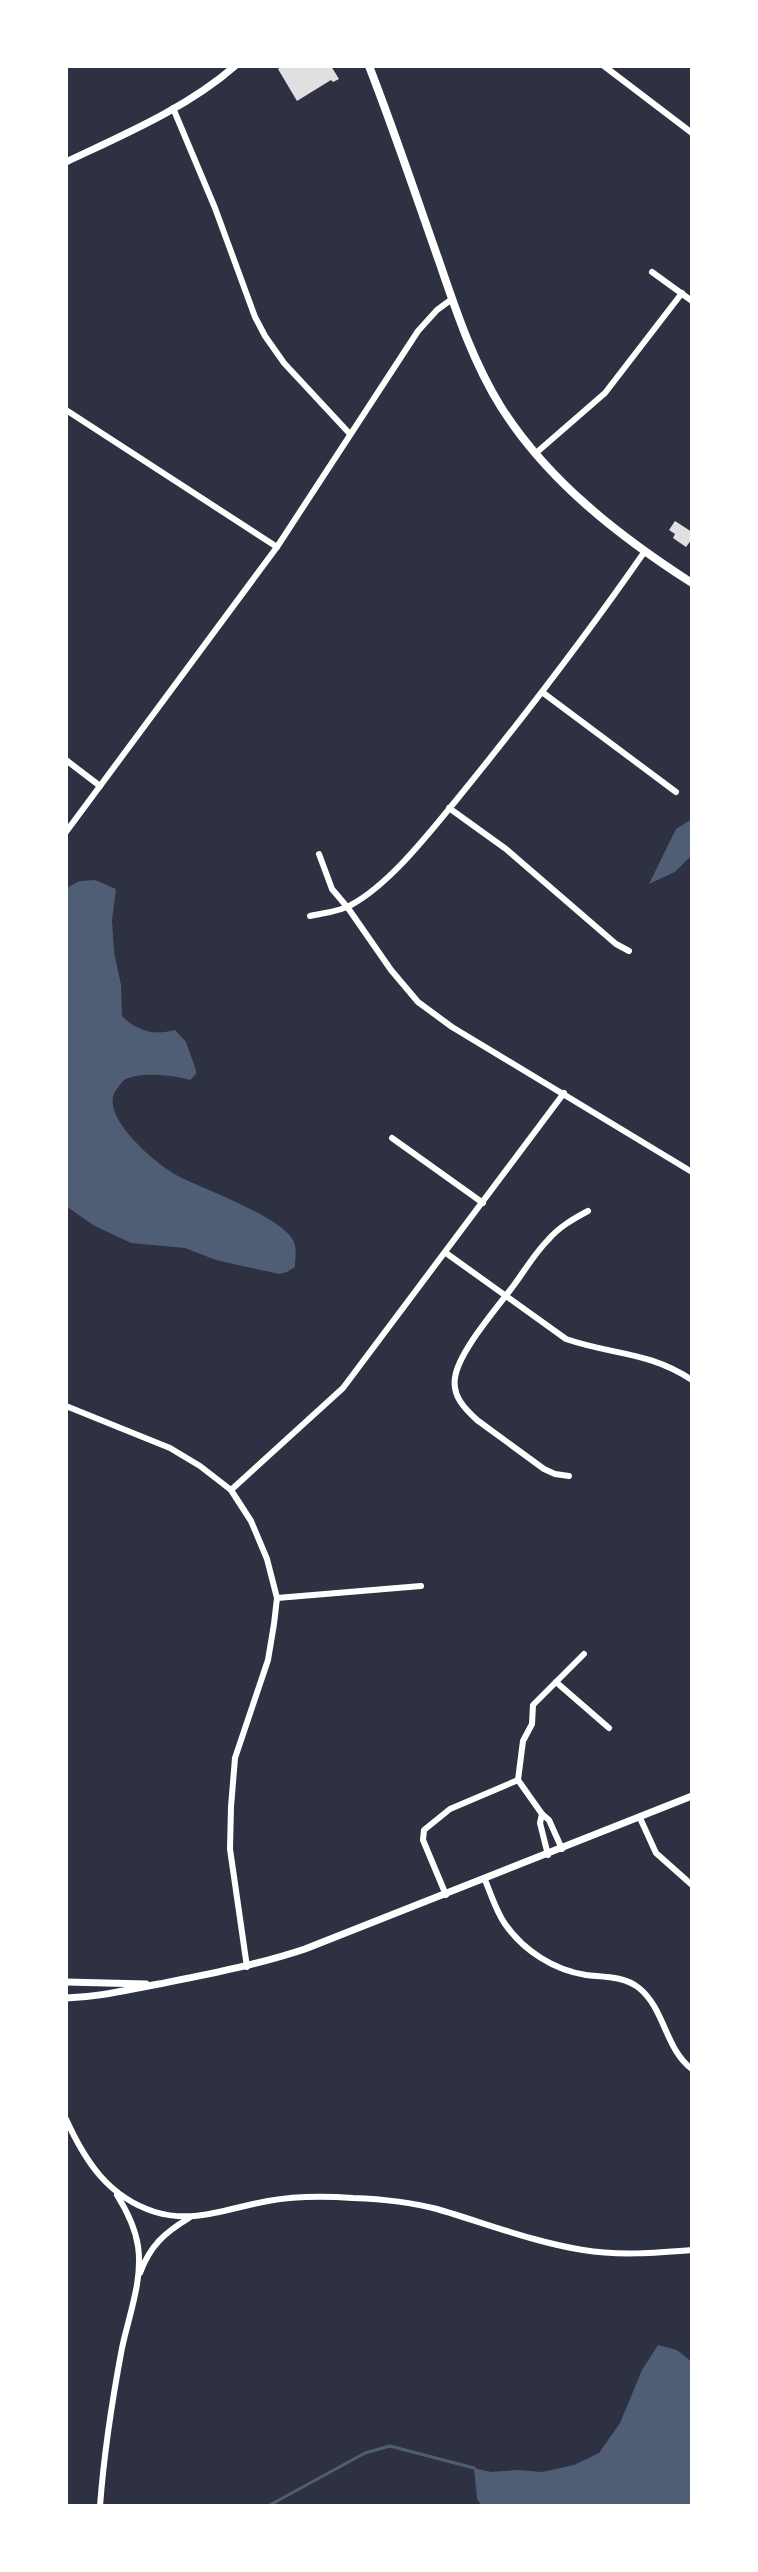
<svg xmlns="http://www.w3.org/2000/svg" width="758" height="2572" font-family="'DM Sans',sans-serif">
<rect width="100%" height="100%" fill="#2d3142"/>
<g fill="#4f5d75">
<path d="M692 819V855L675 872 649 884 676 829Z"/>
<path d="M95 880 116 889 112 920 114 952 121 985 122 1016C137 1031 154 1036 175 1030L186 1042 196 1070V1074L190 1080C175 1075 138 1071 124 1080 123 1081 117 1089 116 1090 98 1116 157 1165 178 1176 203 1189 283 1217 294 1242 297 1250 295 1259 295 1267L287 1272 279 1274 216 1260 185 1248 131 1243 93 1225 66 1206V888L80 881Z"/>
<path d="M658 2345 677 2350 692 2362V2506H482L477 2499 474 2468 491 2472 517 2470 542 2472 574 2465 599 2453 620 2423 642 2370Z"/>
</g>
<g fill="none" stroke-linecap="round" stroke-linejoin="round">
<path stroke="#4f5d75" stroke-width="3" d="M268 2506 365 2453 390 2446 474 2468"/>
</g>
<g fill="#e0e0e3">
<path d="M283 66H331L339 79 333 82 331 80 297 101 278 69Z"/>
<path d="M675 521 692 532V539L686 547 673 538 675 534 669 530Z"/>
</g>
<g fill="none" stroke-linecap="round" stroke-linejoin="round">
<g stroke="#fff" stroke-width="6">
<path d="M604 66 692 133"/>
<path d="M173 108 215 208 255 317 265 336 284 363 350 434"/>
<path d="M652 272 692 301"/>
<path d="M66 410 277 547"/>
<path d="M536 453 605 393 682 293"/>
<path d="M542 692 676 792"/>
<path d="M66 760 100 786"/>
<path d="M449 808 506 849 616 944 629 951"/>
<path d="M66 832 277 547 418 331 437 310 452 299"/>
<path d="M319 854 332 889 348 908 391 970 418 1002 452 1027 692 1172"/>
<path d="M310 916C323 913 339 912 351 905 390 884 430 832 458 798 523 718 586 636 645 551"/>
<path d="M392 1138 483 1203"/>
<path d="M446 1253 566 1339C612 1355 648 1351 692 1380"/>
<path d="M66 1406 170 1448 200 1466 231 1490 251 1521 267 1559 277 1598 274 1624 268 1660 235 1758 231 1807 230 1849 247 1967"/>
<path d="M569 1476 555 1474 544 1469 477 1420C465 1409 452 1396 455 1378 458 1352 498 1307 514 1285 525 1270 535 1253 548 1240 559 1227 573 1219 588 1211"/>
<path d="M231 1490 343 1388 564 1093"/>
<path d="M277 1598 421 1586"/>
<path d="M556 1682 609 1728"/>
<path d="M542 1814 540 1823 548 1855"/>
<path d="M640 1818 656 1853 692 1885"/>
<path d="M562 1849 549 1820 542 1814 518 1780 523 1741 532 1724 533 1705 584 1654"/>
<path d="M485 1880C491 1894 496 1911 505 1924 524 1951 554 1970 586 1975 604 1977 624 1976 639 1988 665 2009 665 2049 692 2069"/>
<path d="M446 1895 423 1840 424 1830 450 1809 518 1780"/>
<path d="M66 2119C85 2161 108 2197 155 2212 195 2224 228 2208 268 2201 295 2196 325 2196 353 2198 380 2199 410 2202 437 2209 485 2223 533 2242 583 2250 618 2256 657 2253 692 2250"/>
<path d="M140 2273C150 2246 164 2233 189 2218"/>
<path d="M100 2506C104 2453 112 2401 122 2348 129 2315 143 2280 138 2246 135 2227 127 2211 117 2195"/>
</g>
<g stroke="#fff" stroke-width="7">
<path d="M66 162C123 135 187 108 235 66"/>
<path d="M66 1982 146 1984"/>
<path d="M66 1998C100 1997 126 1990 159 1984 209 1974 257 1965 305 1949L692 1796"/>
</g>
<path stroke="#fff" stroke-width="8" d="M369 66C394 130 416 196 439 261 456 311 473 362 501 407 548 481 619 536 692 583"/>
</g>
<rect width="758" height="2572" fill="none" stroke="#ffffff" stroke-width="136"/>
</svg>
